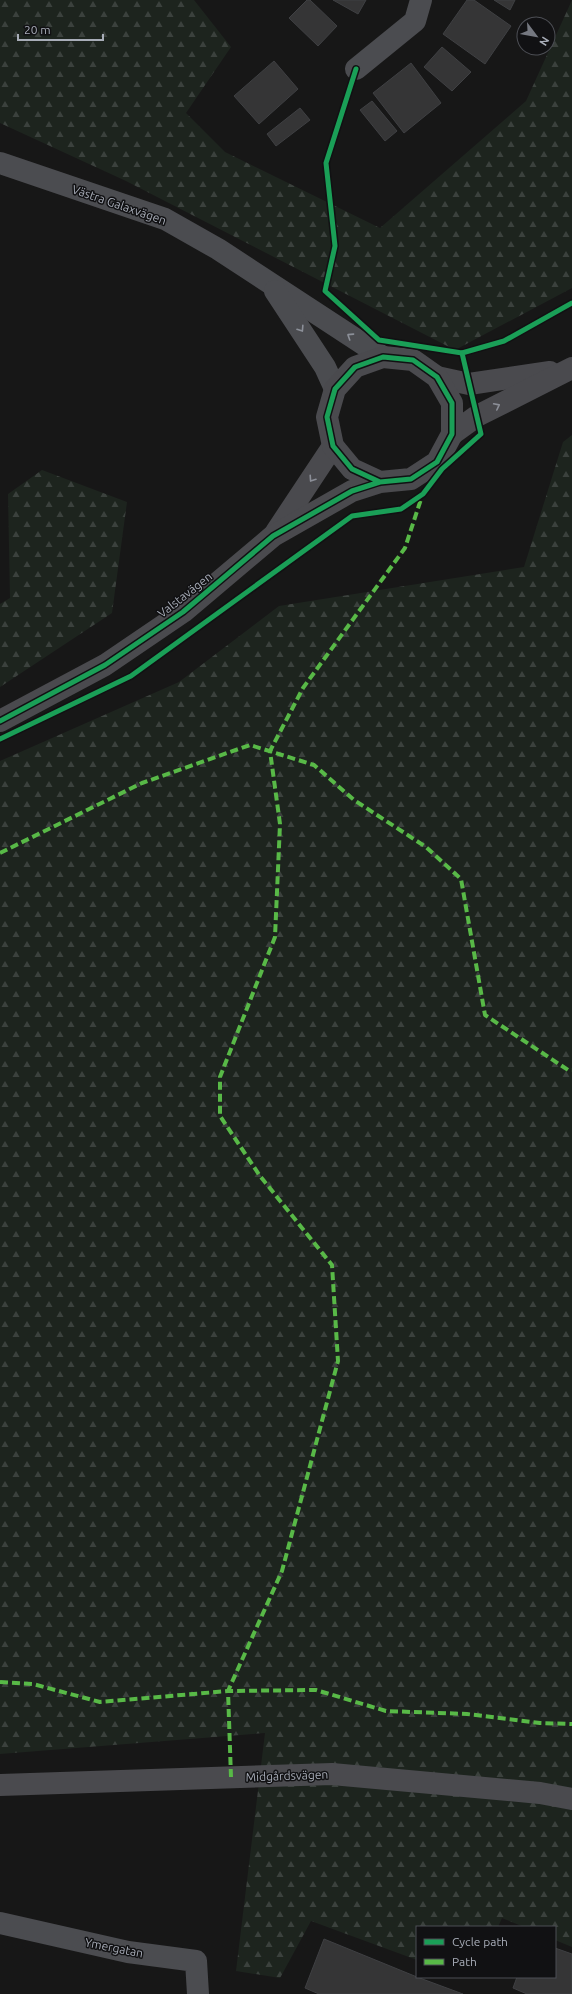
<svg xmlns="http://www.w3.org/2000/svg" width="572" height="1994" font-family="Ubuntu,sans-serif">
<defs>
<pattern id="forest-firs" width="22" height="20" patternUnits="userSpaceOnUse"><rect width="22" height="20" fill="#1d241e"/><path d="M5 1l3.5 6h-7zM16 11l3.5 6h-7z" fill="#3b413d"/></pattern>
</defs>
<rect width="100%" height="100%" fill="#171717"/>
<g fill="url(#forest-firs)">
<path d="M0 0H194L231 47 186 113 225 152 380 228 526 101 572 0V288L455 350 126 181 0 123Z"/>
<path d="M572 435V1947L555 1940V1927H524L502 1918 498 1927H417V1960L311 1921 280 1978 236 1971 265 1733 0 1754V761L179 682 279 606 524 567 563 442Z"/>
<path d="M42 470 127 502 112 613 0 687V604L10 598 8 494Z"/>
</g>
<g fill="#353536" stroke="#3f4043">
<path d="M307 0H310L337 26 318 46 289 18Z"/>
<path d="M333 0H366L358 14Z"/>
<path d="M467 0H474L511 26 485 64 443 34Z"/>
<path d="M494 0H515L510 10Z"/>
<path d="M442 47 471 72 452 91 424 67Z"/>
<path d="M274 61 298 89 259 124 234 96Z"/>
<path d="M411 63 441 103 404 133 373 93Z"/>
<path d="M372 101 397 131 385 141 360 110Z"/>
<path d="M300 108 310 120 276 146 267 134Z"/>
<path d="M324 1939 417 1977 463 1994H319L305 1988Z"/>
<path d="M555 1948 572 1954V1994H527L513 1988 517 1977H555Z"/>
</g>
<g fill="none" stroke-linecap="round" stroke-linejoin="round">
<g stroke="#4b4c50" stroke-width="22">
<path d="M356 69 415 21 421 0"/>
<path d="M0 163 165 219 218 249 383 357"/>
<path d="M275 291 325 367 335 389"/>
<path d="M0 1923 128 1952 196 1961 198 1994"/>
</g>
<g stroke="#4a4a4e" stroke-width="22">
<path d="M437 377 469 384 550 372"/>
<path d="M452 434 477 416 572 368"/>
<path d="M276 532 333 446"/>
<path d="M0 721 105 665 183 612 273 536 352 491 380 482 411 479 437 462 452 434V403L437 377 413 360 383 357 355 367 335 389 327 417 333 446 352 469 380 482"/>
<path d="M0 1785 332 1774 540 1793 572 1799"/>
</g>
<g stroke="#58b947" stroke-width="4" stroke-dasharray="8 4" stroke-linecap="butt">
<path d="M0 853 142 783 250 745 314 765 354 800 426 847 461 879 485 1015 568 1070H572"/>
<path d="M0 1682 33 1684 100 1702 228 1691 316 1690 386 1711 467 1714 540 1723 572 1724"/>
<path d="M231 1777 228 1691 282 1571 338 1361 332 1265 260 1176 220 1116V1077L275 937 280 824 270 751 303 688 405 548 422 496"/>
</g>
<g stroke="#111113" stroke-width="8">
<g id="cycleway">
<path d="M356 69 326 163 335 246 325 291 379 340 462 353"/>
<path d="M0 721 105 665 183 612 273 536 352 491 380 482 411 479 437 462 452 434V403L437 377 413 360 383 357 355 367 335 389 327 417 333 446 352 469 380 482"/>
<path d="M0 739 131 676 352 516 401 509 423 494 442 469 481 434 462 353 504 341 572 303"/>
</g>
</g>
<use href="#cycleway" stroke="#1a9f57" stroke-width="5"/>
</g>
<defs><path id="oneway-chevron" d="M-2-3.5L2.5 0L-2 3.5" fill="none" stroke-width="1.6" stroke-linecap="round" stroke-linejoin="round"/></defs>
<g stroke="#8c9099">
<use href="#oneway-chevron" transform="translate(301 329) rotate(57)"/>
<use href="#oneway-chevron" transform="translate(350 336) rotate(-147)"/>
</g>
<g stroke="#8c8f98">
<use href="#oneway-chevron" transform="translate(497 406) rotate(-27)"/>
<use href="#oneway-chevron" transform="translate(312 479) rotate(124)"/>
</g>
<g text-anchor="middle" stroke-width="3" stroke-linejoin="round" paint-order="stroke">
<g font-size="12" fill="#a8adb8" stroke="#111113">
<text transform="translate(119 205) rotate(19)" y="4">Västra Galaxvägen</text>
<text transform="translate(185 595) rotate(-38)" y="4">Valstavägen</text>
<text transform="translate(287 1776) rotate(-2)" y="4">Midgårdsvägen</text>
<text transform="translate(114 1948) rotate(11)" y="4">Ymergatan</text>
</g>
</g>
<rect x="416" y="1926" width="140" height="52" fill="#111113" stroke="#4d4f55"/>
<rect x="424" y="1939" width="20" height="6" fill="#1a9f57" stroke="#4d4f55"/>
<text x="452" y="1946" font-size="12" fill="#a8adb8">Cycle path</text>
<rect x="424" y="1959" width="20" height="6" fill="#58b947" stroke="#4d4f55"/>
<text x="452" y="1966" font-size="12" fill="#a8adb8">Path</text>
<g transform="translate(536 36) rotate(122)"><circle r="19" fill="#111113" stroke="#4d4f55"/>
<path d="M0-3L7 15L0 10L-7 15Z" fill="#757880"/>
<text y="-6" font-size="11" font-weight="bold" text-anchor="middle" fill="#a8adb8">N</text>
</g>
<path d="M18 34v6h85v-6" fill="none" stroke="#a8adb8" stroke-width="2"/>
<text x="24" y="34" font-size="12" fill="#a8adb8" stroke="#111113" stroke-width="3" paint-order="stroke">20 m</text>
</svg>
